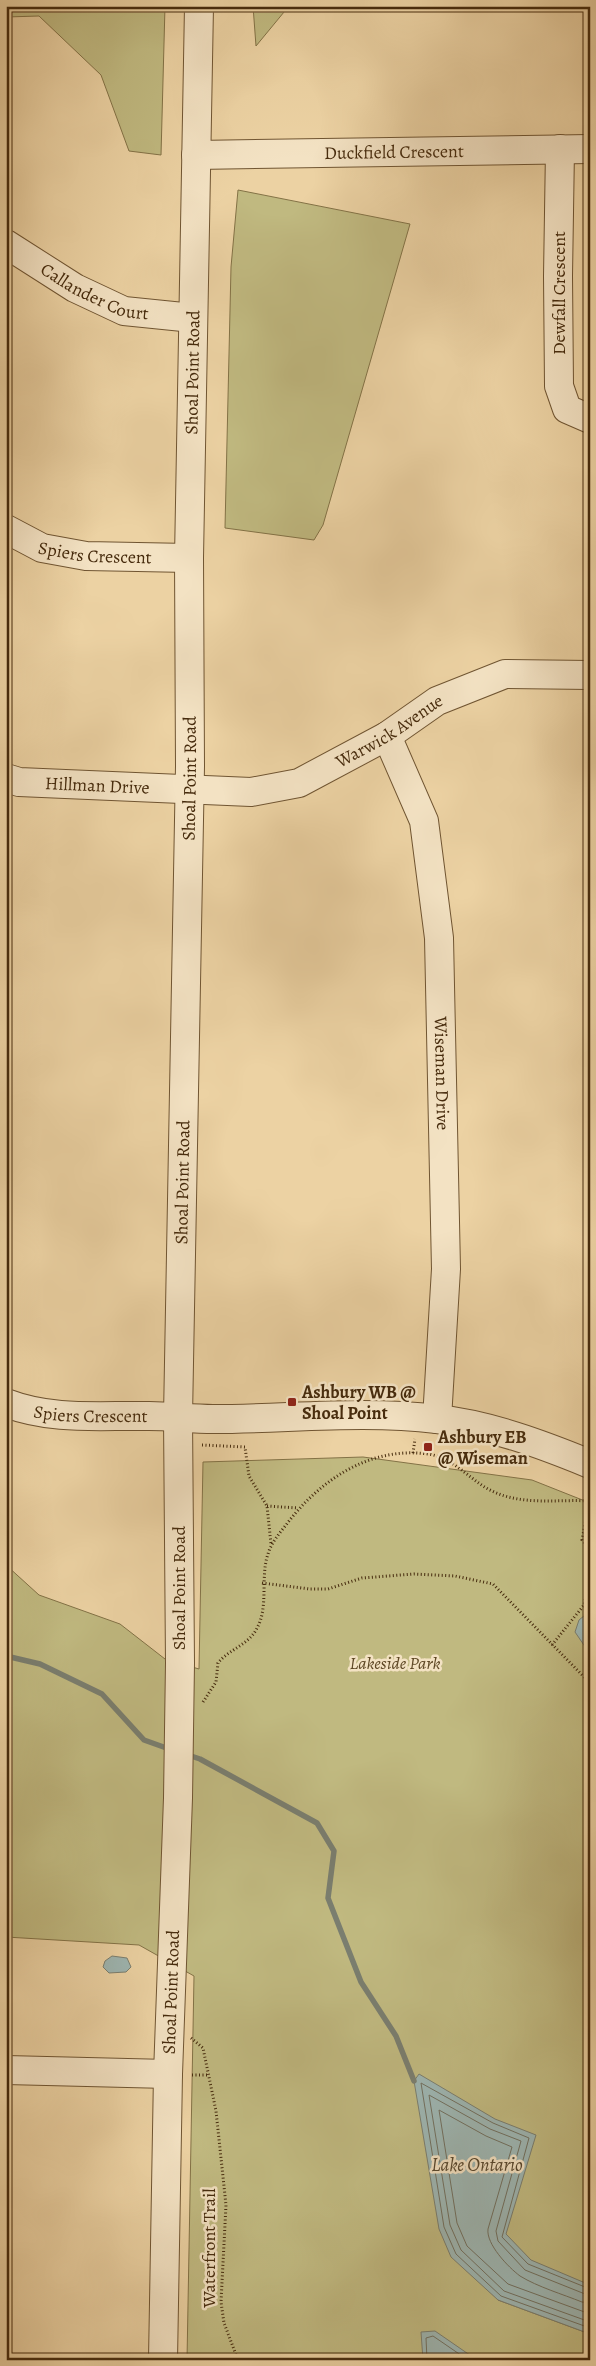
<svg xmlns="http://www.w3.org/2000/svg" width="596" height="2366" font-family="Alegreya,serif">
<rect width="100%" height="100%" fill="#ecd2a3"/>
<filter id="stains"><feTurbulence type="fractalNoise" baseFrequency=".004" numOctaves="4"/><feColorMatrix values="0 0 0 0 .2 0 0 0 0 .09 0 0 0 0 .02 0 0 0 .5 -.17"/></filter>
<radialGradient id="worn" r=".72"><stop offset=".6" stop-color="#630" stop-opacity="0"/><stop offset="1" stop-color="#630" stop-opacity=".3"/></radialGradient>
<g fill="#c0b980" stroke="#837246">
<path d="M6 6H165L161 155 129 151 101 75 39 16 6 17Z"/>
<path d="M253 6H289L256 46Z"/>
<path d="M238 190 410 224 323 525 314 540 225 528 231 267Z"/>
<path d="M363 1457 532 1480 590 1503V2295L498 2300 590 2334V2360H187L194 1976 139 1945 6 1937V1565L39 1595 120 1624 165 1659 199 1669 203 1462Z"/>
</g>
<g fill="#9db5b1" stroke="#7a7e6f">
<path d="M590 1611V1654L575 1632 579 1620Z"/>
<path d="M112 1956 127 1958 131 1967 126 1972 109 1973 103 1967 105 1961Z"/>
<path d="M419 2074 495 2119 536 2135 506 2234 531 2260 590 2285V2334L498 2300 451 2257 439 2229 414 2081Z"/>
<path d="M435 2331 477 2360H423L421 2332Z"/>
</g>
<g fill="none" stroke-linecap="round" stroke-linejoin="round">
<g stroke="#72705f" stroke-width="1">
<path d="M590 2289 528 2264 502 2237 529 2138 493 2123 421 2083 444 2227 456 2254 501 2296 590 2328"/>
<path d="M590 2296 525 2270 498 2241 496 2231 521 2141 490 2129 429 2095 450 2225 461 2250 504 2291 590 2322"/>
<path d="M590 2303 582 2302C562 2294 538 2287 520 2276 508 2267 486 2244 488 2229L512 2147 486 2136 439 2110 457 2223 467 2246 508 2284 590 2314"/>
<path d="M427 2360 426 2338 433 2336 468 2360"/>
</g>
<g stroke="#7a7e6f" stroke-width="5.5">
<path d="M6 1656 40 1664 102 1694 144 1740 172 1750"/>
<path d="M185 1754 200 1759 317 1823 334 1851 328 1898 361 1982 396 2036 414 2081"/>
</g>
<g stroke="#705532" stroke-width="30">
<g id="minor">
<path d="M560 149 558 276 559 386 567 409 590 419"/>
<path id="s1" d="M196 155 590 149"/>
<path id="s2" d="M6 244 75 288 124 311 193 318"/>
<path id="s3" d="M6 529 42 548 86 556 189 558"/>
<path id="s4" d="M387 736 424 821 439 938 446 1269 437 1419"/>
<path id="s5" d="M6 778 19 782 251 792 299 783 387 736 437 701 505 674 590 675"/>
<path id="s6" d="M6 1403C53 1421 100 1415 149 1416 170 1416 192 1419 213 1419 287 1419 363 1410 437 1419 490 1425 541 1444 590 1464"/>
<path d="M6 2070 168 2074"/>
<path id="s7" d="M163 2360 168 2074 178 1798 180 1663 178 1417 190 766 189 558 199 6"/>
</g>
</g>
<g stroke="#462b0d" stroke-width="3" stroke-dasharray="1 2.5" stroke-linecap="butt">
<path d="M202 1445 245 1447 249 1476 267 1506 271 1544"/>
<path d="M413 1453 415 1439"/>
<path d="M590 1498 582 1540 590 1549"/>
<path d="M267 1506 298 1508"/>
<path d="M262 1583 310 1589H328L362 1578 414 1574 455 1576 493 1584 590 1683"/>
<path d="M552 1645 584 1605 590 1577"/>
<path d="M203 1702 216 1682 218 1663C229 1649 249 1645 257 1628 269 1607 260 1577 268 1554 271 1543 279 1534 286 1525 319 1481 369 1446 428 1454 455 1458 469 1480 492 1491 523 1506 558 1499 590 1501"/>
<path d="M191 2038 203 2048 216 2111 226 2205 221 2302 224 2323 238 2360"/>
<path d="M192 2075H208"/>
</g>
<use href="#minor" stroke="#f3e2c3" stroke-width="28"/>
</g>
<g fill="#8f2418" stroke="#f3e2c3" stroke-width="2">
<rect x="287" y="1397" width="10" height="10" rx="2.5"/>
<rect x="423" y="1442" width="10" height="10" rx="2.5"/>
</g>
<g text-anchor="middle" stroke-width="5" stroke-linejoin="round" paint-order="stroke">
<g font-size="18" fill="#462b0d" stroke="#f3e2c3">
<text dy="6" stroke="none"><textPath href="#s1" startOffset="198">Duckfield Crescent</textPath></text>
<text dy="6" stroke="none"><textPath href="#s2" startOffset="102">Callander Court</textPath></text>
<text transform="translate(559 293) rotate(-90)" y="6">Dewfall Crescent</text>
<text dy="6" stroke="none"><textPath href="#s7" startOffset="1988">Shoal Point Road</textPath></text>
<text dy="6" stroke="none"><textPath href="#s3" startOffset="94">Spiers Crescent</textPath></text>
<text dy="6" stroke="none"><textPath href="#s5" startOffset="399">Warwick Avenue</textPath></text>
<text dy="6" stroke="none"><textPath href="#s7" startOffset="1582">Shoal Point Road</textPath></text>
<text dy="6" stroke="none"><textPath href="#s5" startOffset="92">Hillman Drive</textPath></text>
<text dy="6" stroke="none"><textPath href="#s4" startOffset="346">Wiseman Drive</textPath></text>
<text dy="6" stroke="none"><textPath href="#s7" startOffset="1178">Shoal Point Road</textPath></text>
<text dy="6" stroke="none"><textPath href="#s6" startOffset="86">Spiers Crescent</textPath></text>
<text transform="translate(179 1588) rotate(-90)" y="6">Shoal Point Road</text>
<text dy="6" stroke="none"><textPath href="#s7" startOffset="368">Shoal Point Road</textPath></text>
<text transform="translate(209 2248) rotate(-90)" y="6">Waterfront Trail</text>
</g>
<g font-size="18" font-weight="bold" fill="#462b0d" stroke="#f3e2c3" text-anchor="start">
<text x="302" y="1398">Ashbury WB @<tspan x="302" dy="21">Shoal Point</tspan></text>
<text x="438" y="1443">Ashbury EB<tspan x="438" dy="21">@ Wiseman</tspan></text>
</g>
<g font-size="18" font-style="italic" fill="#5e4724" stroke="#f3e2c3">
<text x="395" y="1669">Lakeside Park</text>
</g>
<g font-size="19" font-style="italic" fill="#57472e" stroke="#f3e2c3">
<text x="477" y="2171">Lake Ontario</text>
</g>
</g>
<rect width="596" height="2366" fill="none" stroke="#ecd2a3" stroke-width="25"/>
<rect x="8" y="8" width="581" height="2351" fill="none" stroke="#462b0d" stroke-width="2.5"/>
<rect x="12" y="12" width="571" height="2341" fill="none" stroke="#462b0d"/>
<rect width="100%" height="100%" filter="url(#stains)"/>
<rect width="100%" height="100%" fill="url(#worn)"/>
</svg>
